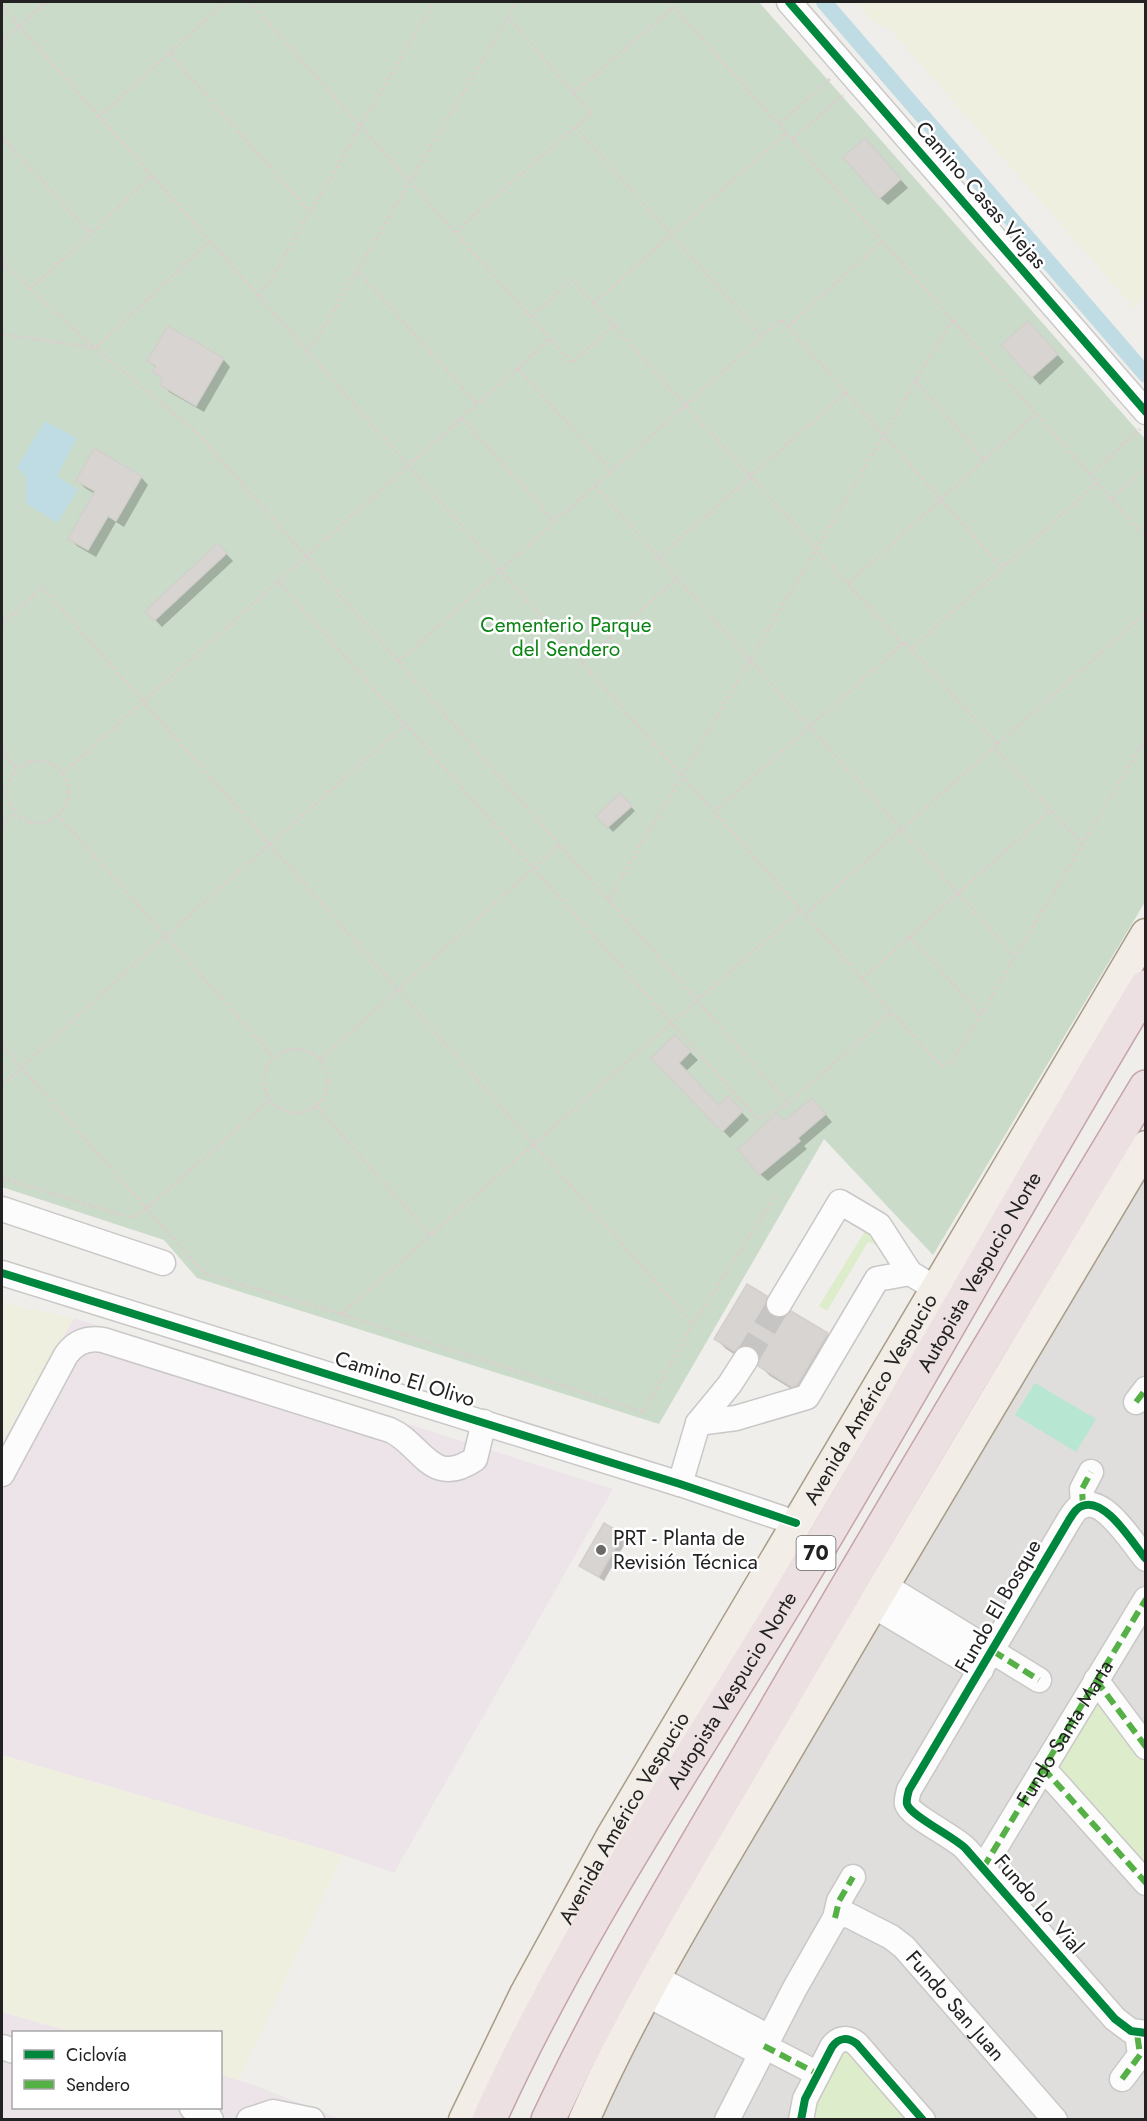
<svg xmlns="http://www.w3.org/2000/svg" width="1147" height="2121" font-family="Jost,sans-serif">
<rect width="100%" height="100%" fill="#f0eeeb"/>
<path fill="#dfdedc" d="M1145 1172V2119L596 2120 675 1966Z"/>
<g fill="#ede4e9">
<path d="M74 1318 613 1489 394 1873 343 1855 2 1755V1443Z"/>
<path d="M2 2012 73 2032H14V2108H220L221 2075 251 2084 340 2119H2Z"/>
</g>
<g fill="#efefdf">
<path d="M856 2H1145L1146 295 1135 309 889 28 875 24Z"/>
<path d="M2 1303 74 1318 2 1443Z"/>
<path d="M2 1755 343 1855 239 2080 221 2075 220 2032H73L2 2012Z"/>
</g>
<g fill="#ddeccb">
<path d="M867 1228 880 1246 868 1242 827 1311 819 1306Z"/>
<path d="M1096 1694 1145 1756V1871L1056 1766Z"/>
<path d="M844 2043 917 2120H805Z"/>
</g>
<path fill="#cadbca" d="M2 2H759L1145 439V902L933 1255 824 1139 659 1424 197 1278 164 1240 2 1187Z"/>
<path fill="#b7e6d2" d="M1035 1383 1096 1419 1076 1452 1015 1415Z"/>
<path fill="#bfdbe3" d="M45 421 77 438 57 476 78 490 57 523 26 503V477L17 467Z"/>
<g fill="#0003">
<path d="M872 147 908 188 888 205 880 198Z"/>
<path d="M1035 330 1064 362 1040 385 1003 345Z"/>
<path d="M223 359 230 367 204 412 169 392 162 384 164 380 154 371 156 368 149 361Z"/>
<path d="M141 477 148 485 124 527 116 522 96 557 77 546 70 539 95 494 85 488 77 480Z"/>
<path d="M218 545 233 561 162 627 147 611Z"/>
<path d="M620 795 635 811 613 832 598 816Z"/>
<path d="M675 1037 698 1060 685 1072 719 1107 728 1098 749 1120 730 1138 653 1058Z"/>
<path d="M819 1107 832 1122 804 1146 807 1149 768 1181 760 1174 785 1122Z"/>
<path d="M766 1297 777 1308 775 1319 779 1320 792 1313 827 1334 838 1345 803 1396 770 1376 760 1366 761 1355 750 1356 745 1361 726 1349 716 1339Z"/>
<path d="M622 1535 627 1540 604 1581 581 1566Z"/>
</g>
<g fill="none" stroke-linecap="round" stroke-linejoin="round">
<path stroke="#bfdbe3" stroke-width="16" d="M824 2 1146 375"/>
</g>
<g fill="#d7d4d2" stroke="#d3d0cc" stroke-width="1.5">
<path d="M865 138 901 179 879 199 843 157Z"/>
<path d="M1028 321 1058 354 1031 378 1001 345Z"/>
<path d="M168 326 224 358 196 406 160 385 163 378 152 372 156 366 147 361Z"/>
<path d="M94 448 142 476 116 521 108 516 88 550 68 539 95 491 76 481Z"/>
<path d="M218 543 227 553 154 621 145 611Z"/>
<path d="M620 793 632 806 607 828 596 816Z"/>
<path d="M675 1035 691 1051 679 1063 719 1105 728 1096 743 1111 722 1132 651 1058Z"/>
<path d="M812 1098 826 1114 798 1138 800 1141 759 1175 738 1149 777 1113 784 1121Z"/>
<path d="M747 1284 767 1296 765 1304 766 1310 771 1316 779 1318 786 1316 791 1311 828 1333 797 1385 792 1387 758 1366 760 1359 759 1353 753 1347 746 1345 740 1346 734 1351 714 1339Z"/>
<path d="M604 1523 623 1534 599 1577 579 1566Z"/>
</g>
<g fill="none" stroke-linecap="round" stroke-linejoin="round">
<path stroke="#c7c5c3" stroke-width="24" stroke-dasharray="24 12" stroke-linecap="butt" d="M746 1359 779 1304"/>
<g stroke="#c9c8c7" stroke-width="27">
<g id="minor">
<path d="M789 2 1146 412"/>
<path d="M2 1209 163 1263"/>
<path d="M2 1273 680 1484 796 1523"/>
<path d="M779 1304 840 1202 879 1225 910 1273 923 1281"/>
<path d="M1136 1402 1146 1389"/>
<path d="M698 1423 736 1418 807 1397 877 1279 910 1273"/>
<path d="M2 1474 66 1355C75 1342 88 1337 103 1340L390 1430C422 1444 431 1489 475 1459L484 1422"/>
<path d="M680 1484 698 1423 730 1384 746 1359"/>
<path d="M1083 1506 1082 1489 1091 1472"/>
<path d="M1146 1559C1133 1544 1105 1496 1082 1506 1076 1508 1073 1514 1069 1520L909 1790C908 1794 906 1800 907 1804 910 1816 955 1837 966 1849L1115 2019 1131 2031 1146 2033"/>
<path d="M884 1585 1039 1680"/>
<path d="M872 1605 981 1670"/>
<path d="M1096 1680 1146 1747"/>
<path d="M1043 1768 1146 1883"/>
<path id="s1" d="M983 1868 1146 1599"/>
<path d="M835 1918 839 1901 853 1877"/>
<path d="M655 1977 769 2037"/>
<path d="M646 1994 760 2053"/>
<path d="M764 2046 818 2074"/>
<path d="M2 2047 14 2051"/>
<path d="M1122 2079 1140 2055 1137 2033"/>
<path d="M192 2108 208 2114 211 2120"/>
<path d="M249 2120 273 2112 312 2120"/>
<path id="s2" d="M727 2120 795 1988 835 1918 846 1914 891 1937 904 1947 1055 2120"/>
<path d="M801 2120 805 2099 832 2047C839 2037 848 2037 857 2044L923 2120"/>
</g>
</g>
<g stroke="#a79c86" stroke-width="33">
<g id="major">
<path id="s3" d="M464 2120 525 1994 611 1837 1146 934"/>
<path d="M584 2120C642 1989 719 1867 791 1744 908 1544 1026 1345 1146 1146"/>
</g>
</g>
<g stroke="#c5a2ac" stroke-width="36">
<g id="highway">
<path id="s4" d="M489 2120C579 1921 703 1743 814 1556 927 1367 1032 1175 1146 987"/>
<path d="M548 2120C614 1980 694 1849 772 1716 894 1505 1020 1296 1146 1087"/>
</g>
</g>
<g stroke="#dccecd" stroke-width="3" stroke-dasharray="3 3" stroke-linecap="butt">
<path d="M250 2 572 363 614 325 572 280 531 317"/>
<path d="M670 2 1146 538"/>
<path d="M2 6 891 1012 940 1065 945 1066 954 1059 1146 738"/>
<path d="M2 41 46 2"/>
<path d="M170 54 310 212"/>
<path d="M574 93 674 6"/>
<path d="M99 117 226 2"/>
<path d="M779 124 830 79"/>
<path d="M575 127 762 336"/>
<path d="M2 137 91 234"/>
<path d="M793 139 843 95"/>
<path d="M455 232 591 113 508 17"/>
<path d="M2 263 95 348 198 434 788 1104"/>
<path d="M358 271 477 404"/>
<path d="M30 289 91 234 151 175"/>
<path d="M260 297 434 2"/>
<path d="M594 303 787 133"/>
<path d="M614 326 903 645"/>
<path d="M788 326 882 241"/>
<path d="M2 334 95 348 209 242"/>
<path d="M308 353 517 2"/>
<path d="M518 368 611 471"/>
<path d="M915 380 985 460"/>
<path d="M462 418 555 522"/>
<path d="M1090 474 1140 429"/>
<path d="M595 486 1015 957"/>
<path d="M1111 498 1146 467"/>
<path d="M659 557 846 392"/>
<path d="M278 581 758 1120 788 1104 891 1013"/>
<path d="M848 584 1035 414"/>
<path d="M2 624 42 587 693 1324"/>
<path d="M911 649 1097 483"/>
<path d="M398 662 781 319 1002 568"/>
<path d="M582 663 677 578"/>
<path d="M995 749 1083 845"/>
<path d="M2 751 16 768"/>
<circle cx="38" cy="792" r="31"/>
<path d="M63 773 550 339"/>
<path d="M714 812 905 642 998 745"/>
<path d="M58 815 274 1057"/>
<path d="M2 825 15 813"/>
<path d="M608 900 952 320"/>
<path d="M805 915 1146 613"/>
<path d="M910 936 981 1015"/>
<path d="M862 979 1051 810"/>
<path d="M2 1045 200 1269 209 1275 341 1314 643 1412 693 1324 775 1196"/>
<circle cx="296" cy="1081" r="32"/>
<path d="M320 1060 560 845"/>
<path d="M2 1085 166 936 406 724"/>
<path d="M316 1106 430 1235"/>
<path d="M2 1178 132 1218 147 1208 270 1100"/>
<path d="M341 1314 800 910"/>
</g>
<use href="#minor" stroke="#fdfcfc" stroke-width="24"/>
<use href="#major" stroke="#f3ede7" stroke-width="30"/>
<use href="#highway" stroke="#ece0e2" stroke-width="33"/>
<g stroke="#55b145" stroke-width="6" stroke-dasharray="12 6" stroke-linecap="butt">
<path d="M1136 1402 1146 1389"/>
<path d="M1083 1506 1082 1489 1091 1472"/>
<path d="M993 1651 1039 1680"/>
<path d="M1096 1680 1146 1747"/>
<path d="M1043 1768 1146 1883"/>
<path d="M983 1868 1146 1599"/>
<path d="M835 1918 839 1901 853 1877"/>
<path d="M764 2046 818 2074"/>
<path d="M1122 2079 1140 2055 1137 2033"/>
</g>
<g stroke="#fff" stroke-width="11">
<g id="cycleway">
<path d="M789 2 1146 412"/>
<path d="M2 1273 680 1484 796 1523"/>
<path d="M1146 1559C1133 1544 1105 1496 1082 1506 1076 1508 1073 1514 1069 1520L909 1790C908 1794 906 1800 907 1804 910 1816 955 1837 966 1849L1115 2019 1131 2031 1146 2033"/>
<path d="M801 2120 805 2099 832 2047C839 2037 848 2037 857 2044L923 2120"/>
</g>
</g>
<use href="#cycleway" stroke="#00873e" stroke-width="8"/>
</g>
<circle fill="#6a6968" stroke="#fff" stroke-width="2" cx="601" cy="1550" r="6"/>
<g text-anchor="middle" stroke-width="5" stroke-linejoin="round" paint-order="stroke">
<rect fill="#fff" stroke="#646464" stroke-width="1.5" x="796.5" y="1536" width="39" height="34" rx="4.5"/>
<g font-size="20" font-weight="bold" fill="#222">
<text x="816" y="1560">70</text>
</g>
<g font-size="21" fill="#222" stroke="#fff">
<text transform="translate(981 195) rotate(49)" y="7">Camino Casas Viejas</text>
<text dy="7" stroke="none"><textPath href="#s4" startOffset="980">Autopista Vespucio Norte</textPath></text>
<text transform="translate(405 1379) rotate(17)" y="7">Camino El Olivo</text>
<text dy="7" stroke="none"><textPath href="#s3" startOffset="828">Avenida Américo Vespucio</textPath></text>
<text transform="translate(998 1606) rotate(-60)" y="7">Fundo El Bosque</text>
<text dy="7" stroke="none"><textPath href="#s4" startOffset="494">Autopista Vespucio Norte</textPath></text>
<text dy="7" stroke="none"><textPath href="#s1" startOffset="158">Fundo Santa Marta</textPath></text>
<text dy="7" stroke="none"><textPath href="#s3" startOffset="342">Avenida Américo Vespucio</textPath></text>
<text transform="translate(1039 1904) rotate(49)" y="7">Fundo Lo Vial</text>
<text dy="7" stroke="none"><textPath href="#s2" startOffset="386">Fundo San Juan</textPath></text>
</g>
<g font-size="21" fill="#0c8416" stroke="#fff">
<text x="566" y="632">Cementerio Parque<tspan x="566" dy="24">del Sendero</tspan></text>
</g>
<g font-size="21" fill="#222" stroke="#fff" text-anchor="start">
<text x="613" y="1545">PRT - Planta de<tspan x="613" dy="24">Revisión Técnica</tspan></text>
</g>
</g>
<rect width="1147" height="2121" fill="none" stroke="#222222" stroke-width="6"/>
<rect x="12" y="2031" width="210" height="78" fill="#ffffff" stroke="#a7a7a7" stroke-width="1.5"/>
<rect x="24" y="2050" width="30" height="9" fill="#00873e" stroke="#a7a7a7" stroke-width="1.5"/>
<text x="66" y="2061" font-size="18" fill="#222222">Ciclovía</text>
<rect x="24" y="2080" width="30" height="9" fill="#55b145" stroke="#a7a7a7" stroke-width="1.5"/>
<text x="66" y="2091" font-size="18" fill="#222222">Sendero</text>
</svg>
